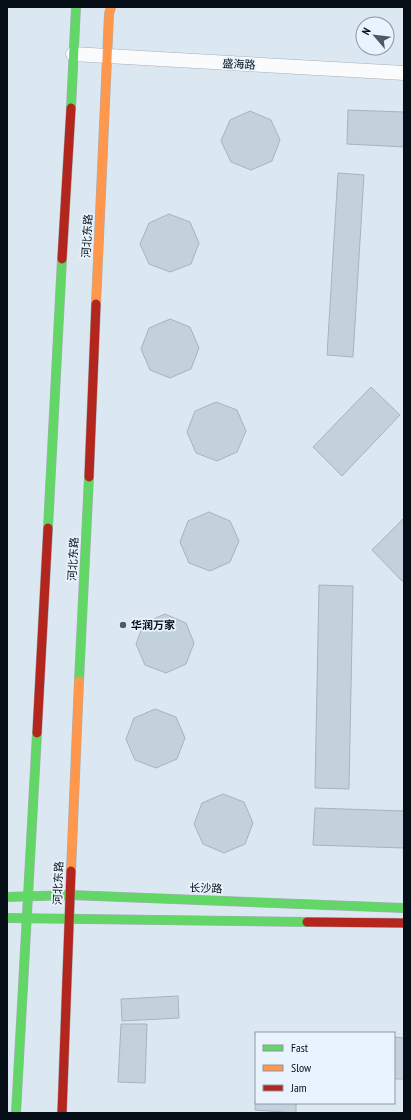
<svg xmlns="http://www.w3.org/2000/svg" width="411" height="1120" font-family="'PT Sans Narrow','Noto Sans SC',sans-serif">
<rect width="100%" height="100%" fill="#dbe7f1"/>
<g fill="#c3d1dd" stroke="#a9b3bc">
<path d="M348 110 404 112V147L347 144Z"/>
<path d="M250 111 271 120 280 140 272 161 251 170 231 162 221 141 230 120Z"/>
<path d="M338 173 364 175 353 357 327 355Z"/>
<path d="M169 214 190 222 199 243 191 264 170 272 149 264 140 244 149 223Z"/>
<path d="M170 319 190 327 199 348 191 369 170 378 150 370 141 349 149 328Z"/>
<path d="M371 387 400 415 342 476 313 447Z"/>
<path d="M216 402 237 410 246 431 237 452 217 461 196 453 187 432 195 411Z"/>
<path d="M209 512 230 521 239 541 230 562 210 571 189 563 180 542 188 521Z"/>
<path d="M404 518V579L402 581 372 550Z"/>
<path d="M319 585 353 586 349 789 315 788Z"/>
<path d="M165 614 186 623 194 643 186 664 166 673 145 665 136 644 144 623Z"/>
<path d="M155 709 176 717 185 738 177 759 156 768 135 760 126 739 134 718Z"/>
<path d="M223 794 244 802 253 823 245 844 224 853 203 844 194 824 202 803Z"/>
<path d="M315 808 404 811V848L313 845Z"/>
<path d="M178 996 179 1018 122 1021 121 999Z"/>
<path d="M121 1024H147L145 1083 118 1082Z"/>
<path d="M394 1037 404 1038V1079H394Z"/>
<path d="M256 1094V1103H296V1113L255 1110Z"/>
</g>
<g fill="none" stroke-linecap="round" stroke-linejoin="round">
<g stroke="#a6b0b8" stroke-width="15">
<path id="street" d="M73 54 404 73"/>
</g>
<g stroke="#a6b0b8" stroke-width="10">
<g id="fast">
<path d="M71 108 76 7"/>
<path d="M48 528 62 259"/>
<path d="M79 681 89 477"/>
<path d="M7 897 70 895 404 908"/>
<path d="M7 918 307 922"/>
<path d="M16 1113 37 733"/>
</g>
</g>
<g stroke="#a6b0b8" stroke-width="10">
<g id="slow">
<path d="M96 304 109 14 111 7"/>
<path d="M71 871 79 681"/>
</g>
</g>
<g stroke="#a6b0b8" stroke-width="10">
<g id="jam">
<path d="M62 259 71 108"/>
<path d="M89 477 96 304"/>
<path d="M37 733 48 528"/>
<path d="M307 922 404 923"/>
<path d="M62 1113 71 871"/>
</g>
</g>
<use href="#street" stroke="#fafbfd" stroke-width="14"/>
<use href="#fast" stroke="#63d668" stroke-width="9"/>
<use href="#slow" stroke="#ff974d" stroke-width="9"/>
<use href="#jam" stroke="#b3261e" stroke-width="9"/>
</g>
<circle fill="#505a63" stroke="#e8f3fd" stroke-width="1.5" cx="123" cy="625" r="4"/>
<g text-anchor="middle" stroke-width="3.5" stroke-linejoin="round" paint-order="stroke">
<g font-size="11" fill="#050e16" stroke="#e8f3fd">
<text transform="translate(239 64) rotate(3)" y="4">盛海路</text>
<text transform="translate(87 236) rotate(-87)" y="4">河北东路</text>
<text transform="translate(73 559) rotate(-87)" y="4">河北东路</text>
<text transform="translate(58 883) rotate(-88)" y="4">河北东路</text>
<text transform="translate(206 888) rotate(2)" y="4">长沙路</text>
</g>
<g font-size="11" font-weight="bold" fill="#050e16" stroke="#e8f3fd" text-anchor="start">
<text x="131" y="629">华润万家</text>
</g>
</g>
<rect width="411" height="1120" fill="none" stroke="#050e16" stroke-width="16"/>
<rect x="255" y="1032" width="140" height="72" fill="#e8f3fd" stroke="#8d97a1"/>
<rect x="263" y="1045" width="20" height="6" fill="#63d668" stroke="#8d97a1"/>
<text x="291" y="1052" font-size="12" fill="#050e16">Fast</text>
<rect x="263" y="1065" width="20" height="6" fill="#ff974d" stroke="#8d97a1"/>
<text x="291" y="1072" font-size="12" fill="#050e16">Slow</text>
<rect x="263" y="1085" width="20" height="6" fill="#b3261e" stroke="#8d97a1"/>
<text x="291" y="1092" font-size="12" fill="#050e16">Jam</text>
<g transform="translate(375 36) rotate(298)"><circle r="19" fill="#e8f3fd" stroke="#8d97a1"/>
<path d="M0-3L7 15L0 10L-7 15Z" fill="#505a63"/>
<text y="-6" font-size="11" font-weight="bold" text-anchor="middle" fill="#050e16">N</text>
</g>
</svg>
